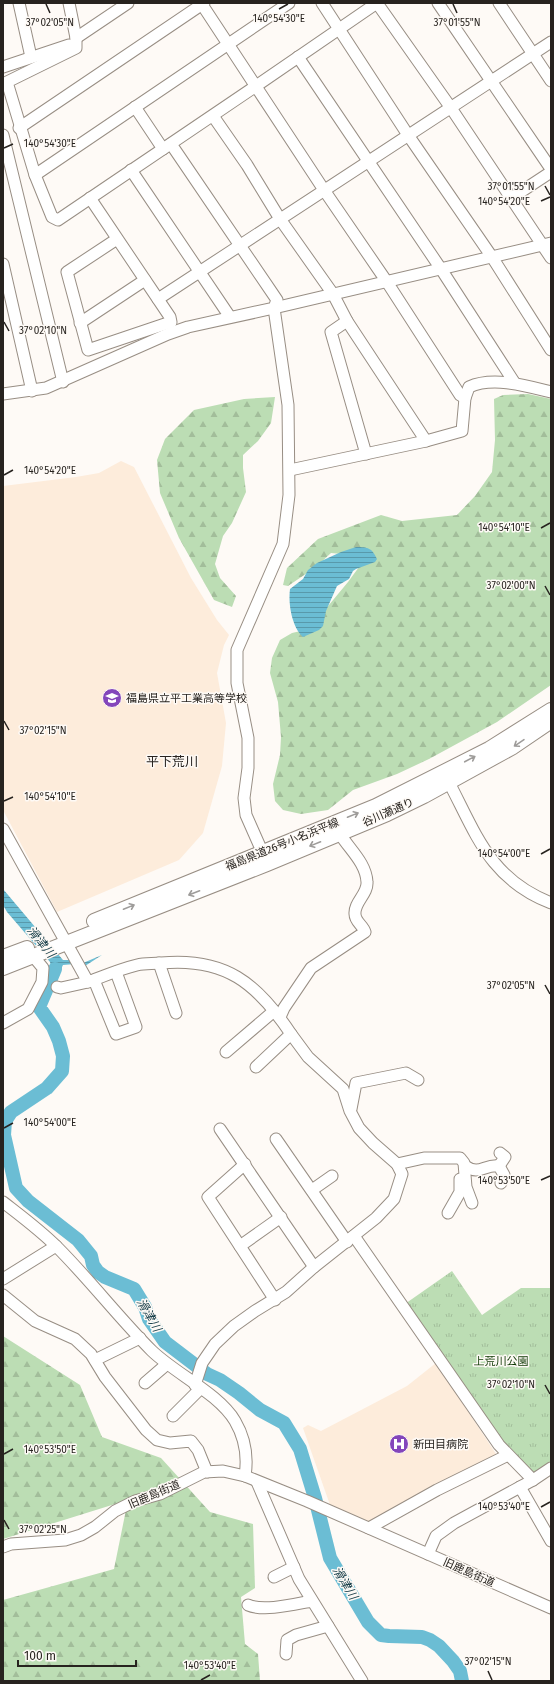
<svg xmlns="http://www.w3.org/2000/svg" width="554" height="1684" font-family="'Fira Sans','Noto Sans JP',sans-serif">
<defs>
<pattern id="forest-firs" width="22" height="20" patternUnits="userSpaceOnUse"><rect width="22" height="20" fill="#bcddb4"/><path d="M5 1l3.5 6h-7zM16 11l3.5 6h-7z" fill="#a2bd9a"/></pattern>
<pattern id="park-tufts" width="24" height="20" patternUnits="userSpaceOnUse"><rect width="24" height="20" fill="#bcddb4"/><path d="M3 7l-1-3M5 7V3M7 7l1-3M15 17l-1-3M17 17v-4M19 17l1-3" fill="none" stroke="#a2bd9a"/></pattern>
<pattern id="water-rules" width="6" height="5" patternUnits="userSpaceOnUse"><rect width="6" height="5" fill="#6bbdd4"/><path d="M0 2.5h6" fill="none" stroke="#5899ab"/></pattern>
</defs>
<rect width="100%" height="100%" fill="#fefaf6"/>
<g fill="#fdecdb">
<path d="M121 461 134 467 191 578 217 620 229 635 224 645 217 673 226 723 222 766 203 833 179 860 57 912 3 810V486L76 477 99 473Z"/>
<path d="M436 1363 498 1457 372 1525 330 1505 303 1428 308 1425 321 1431 407 1386Z"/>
</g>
<g fill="url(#forest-firs)">
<path d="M528 394 551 399V685L497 722 429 759 397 774 353 790 328 810 301 814 283 810 275 801 273 784 280 755 281 737 278 702 270 673 272 658 280 640 292 633 309 629 348 582 359 567 353 555 331 553 316 567 288 586 283 585 287 568 318 539 381 515 402 521 457 515 475 496 492 472 495 440 494 399 503 395Z"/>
<path d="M275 397 271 423 258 441 243 455V468L246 492 232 523 223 536 215 564 220 578 236 596 232 607 214 600 179 538 160 493 157 460 165 439 194 410 244 399Z"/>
<path d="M3 1336 80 1385 102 1437 161 1458 210 1512 253 1524 255 1588 241 1597 245 1644 258 1654 260 1681H3V1600L114 1569 128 1500 3 1539Z"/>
</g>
<path fill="url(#park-tufts)" d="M452 1271 482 1315 521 1288H551V1468L533 1480 508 1455 402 1306Z"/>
<g fill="url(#water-rules)">
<path d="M356 547C368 547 372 548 377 559L375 562 356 569 353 571 349 579 337 586 326 611 323 626 319 630 303 637C292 627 288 604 290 589L303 579 308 570 317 563 341 552Z"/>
<path d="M3 889 63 960H72L83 963 102 955 85 966 75 964 63 965 52 988 44 985 51 967 50 962 7 912 3 905Z"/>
</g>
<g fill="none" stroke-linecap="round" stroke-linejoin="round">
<path stroke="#6bbdd4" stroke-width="14" d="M55 969 39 1007 53 1027 59 1041 63 1056 62 1071 47 1088 11 1112 5 1121 4 1135 16 1188 28 1201 78 1240 91 1256 93 1265 98 1272 105 1277 134 1289 145 1307 149 1319 165 1342 207 1374 220 1380 239 1393 260 1410 284 1423 300 1449 315 1498 330 1558 368 1622 381 1635 389 1636 422 1637 430 1640 439 1646 453 1661 460 1671 462 1681"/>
<g stroke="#988e84" stroke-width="13">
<g id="minor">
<path d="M19 3 31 57"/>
<path d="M69 3 76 38V48L7 82 35 175 52 217 58 220 256 86 377 3"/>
<path d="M201 3 324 190 387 282 460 395 465 398"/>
<path d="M322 3 408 135 492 257 551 350"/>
<path d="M377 3 451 108 551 258"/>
<path d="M438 3 551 169"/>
<path d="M499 3 551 81"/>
<path d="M76 38 128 3"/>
<path d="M298 57 441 269 514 382"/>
<path d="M3 67 69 45"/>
<path d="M135 107 163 149"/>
<path d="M213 116 247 165 280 219 333 294 347 321 426 441"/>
<path d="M19 128 204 3"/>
<path d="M3 135 63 382"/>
<path d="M131 170 230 317"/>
<path d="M35 175 289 3"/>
<path d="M90 198 170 317 171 322 88 350 67 272 117 239"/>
<path d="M510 199 551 172"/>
<path d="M3 264 32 391"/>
<path d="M158 299 551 42"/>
<path d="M347 321 331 332 366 454"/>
<path d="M80 323 145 280"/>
<path d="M3 394 46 388 168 334 188 327 274 308 277 300 171 144"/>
<path d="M290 470 426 441 462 431 465 398 469 387C493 376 527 386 551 392"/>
<path d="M445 775C475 830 487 878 551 903"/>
<path d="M3 829 88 982C104 976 120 969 137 965 145 963 153 964 161 963 225 957 257 983 291 1034L256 1067"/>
<path d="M265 858 246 815 244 798 248 768V738L237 683V650L283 544 289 495 288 405 274 308 551 243"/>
<path d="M159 963 176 1013"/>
<path d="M94 980 116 1034 136 1027 116 972"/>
<path d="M57 987 61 988 88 982"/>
<path d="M280 1017 284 1008 311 968 365 932C363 925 355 922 355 914 354 902 368 894 367 882 366 863 350 850 340 834"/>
<path d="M3 1023 28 1009 42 982 43 968 33 956"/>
<path d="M226 1052 274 1011"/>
<path d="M351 1109 356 1083 406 1073 418 1080"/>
<path d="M220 1129 314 1267"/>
<path d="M276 1139 347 1242"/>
<path d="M245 1164 208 1197 275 1300"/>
<path d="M397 1164 424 1158H460L464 1163 466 1187 472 1203"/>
<path d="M465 1166C480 1176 484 1164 499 1166L504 1175 501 1183"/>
<path d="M499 1166 505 1157 500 1153"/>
<path d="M312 1190 332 1176"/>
<path d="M3 1202C21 1216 40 1230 57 1247 90 1280 119 1318 152 1351 176 1374 219 1394 235 1421 245 1438 248 1457 245 1476"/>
<path d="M448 1213 460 1192V1179"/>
<path d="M354 1236 499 1445 533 1480"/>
<path d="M240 1246 281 1217"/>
<path d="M3 1279 56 1246"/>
<path d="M3 1295 35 1321 75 1339 91 1354 105 1377 146 1430 157 1440 170 1443 191 1441 198 1450 207 1472"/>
<path d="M95 1360 140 1338"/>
<path d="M145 1383 167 1364"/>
<path d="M195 1385 202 1363 215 1344 234 1326 255 1311 286 1292 314 1267 376 1218 394 1199 402 1174 397 1164 373 1143 359 1128 350 1111 343 1089 308 1057 291 1034"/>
<path d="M173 1416 200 1389"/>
<path d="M257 1482 299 1579 362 1681"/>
<path d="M520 1487 551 1541"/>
<path d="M369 1528 437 1490 508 1455"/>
<path d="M3 1547 11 1544 65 1540 81 1535 95 1527 115 1511 135 1501 160 1494 204 1472 223 1471 245 1476 307 1501 551 1608"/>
<path d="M428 1554 436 1536 454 1523 533 1480 551 1468"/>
<path d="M274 1577 294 1567"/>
<path d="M248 1605C264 1612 295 1604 312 1601"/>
<path d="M286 1654 287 1640 296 1635 328 1626"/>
</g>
</g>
<g stroke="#988e84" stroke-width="16">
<g id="major">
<path d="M94 921 376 806 489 749 551 710"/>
<path d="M3 957 27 948"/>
<path d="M3 968 267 864 387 814 424 796 513 747 551 721"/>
</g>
</g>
<use href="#minor" stroke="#fff" stroke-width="11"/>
<use href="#major" stroke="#fff" stroke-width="14"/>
</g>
<defs><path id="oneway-shaft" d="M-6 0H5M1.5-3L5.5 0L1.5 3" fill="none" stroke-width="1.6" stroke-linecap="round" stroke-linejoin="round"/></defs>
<g stroke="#9e9c9a">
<use href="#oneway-shaft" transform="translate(519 743) rotate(146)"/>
<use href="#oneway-shaft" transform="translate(470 759) rotate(-28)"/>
<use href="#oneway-shaft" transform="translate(353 815) rotate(-22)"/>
<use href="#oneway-shaft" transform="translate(315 844) rotate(158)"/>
<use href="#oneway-shaft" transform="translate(194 893) rotate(159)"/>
<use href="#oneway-shaft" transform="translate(129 907) rotate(-22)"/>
</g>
<path fill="none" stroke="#27231f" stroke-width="1.5" d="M46 4 50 13M453 4 457 13M279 9 288 4M4 148 13 144M545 186 550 195M541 201 550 197M4 322 9 331M4 475 13 470M541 528 550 523M545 586 550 595M4 721 9 730M4 801 13 797M541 854 550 849M545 985 550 994M4 1128 13 1123M541 1180 550 1176M545 1385 550 1394M4 1454 13 1449M541 1507 550 1502M4 1520 9 1529M488 1671 492 1680M201 1680 210 1675"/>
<defs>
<g id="school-disc" transform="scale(1)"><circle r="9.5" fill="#8346bb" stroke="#fefaf6"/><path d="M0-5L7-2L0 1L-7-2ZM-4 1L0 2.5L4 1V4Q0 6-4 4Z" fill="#fff"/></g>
<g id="hospital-disc" transform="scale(1)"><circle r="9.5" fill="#8346bb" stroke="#fefaf6"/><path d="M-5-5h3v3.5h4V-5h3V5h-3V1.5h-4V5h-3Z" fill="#fff"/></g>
</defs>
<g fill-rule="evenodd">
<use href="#school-disc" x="112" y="698"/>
<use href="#hospital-disc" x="399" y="1444"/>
</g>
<g text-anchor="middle" stroke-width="3" stroke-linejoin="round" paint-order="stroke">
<g font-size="11" fill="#27231f" stroke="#fefaf6" text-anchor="start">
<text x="126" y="702">福島県立平工業高等学校</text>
<text x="413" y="1448">新田目病院</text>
</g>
<g font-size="11" fill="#27231f" stroke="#fefaf6">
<text transform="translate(388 812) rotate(-24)" y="4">谷川瀬通り</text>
<text transform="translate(282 844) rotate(-22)" y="4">福島県道26号小名浜平線</text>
<text transform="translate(154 1494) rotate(-23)" y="4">旧鹿島街道</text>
<text transform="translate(469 1572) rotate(24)" y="4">旧鹿島街道</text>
</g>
<g font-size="11" fill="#0d3802" stroke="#fefaf6">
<text x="501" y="1365">上荒川公園</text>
</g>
<g font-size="12" font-style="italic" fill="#1c424d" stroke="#fefaf6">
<text transform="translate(41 942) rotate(51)" y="4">滑津川</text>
<text transform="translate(149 1315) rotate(60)" y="4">滑津川</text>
<text transform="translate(345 1583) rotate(59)" y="4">滑津川</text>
</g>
<g font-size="13" fill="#27231f" stroke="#fefaf6">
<text x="172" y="766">平下荒川</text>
</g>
</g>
<g font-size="10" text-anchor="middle" fill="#27231f" stroke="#fefaf6" stroke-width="3" stroke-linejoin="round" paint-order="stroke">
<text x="279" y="22">140°54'30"E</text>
<text x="50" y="26">37°02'05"N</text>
<text x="457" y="26">37°01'55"N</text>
<text x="50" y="147">140°54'30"E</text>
<text x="511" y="190">37°01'55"N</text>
<text x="504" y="205">140°54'20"E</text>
<text x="43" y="334">37°02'10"N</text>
<text x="50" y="474">140°54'20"E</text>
<text x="504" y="531">140°54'10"E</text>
<text x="511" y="589">37°02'00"N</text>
<text x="43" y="734">37°02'15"N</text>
<text x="50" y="800">140°54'10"E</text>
<text x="504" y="857">140°54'00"E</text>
<text x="511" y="989">37°02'05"N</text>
<text x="50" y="1126">140°54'00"E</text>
<text x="504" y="1184">140°53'50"E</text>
<text x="511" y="1388">37°02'10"N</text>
<text x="50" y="1453">140°53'50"E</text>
<text x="504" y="1510">140°53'40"E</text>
<text x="43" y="1533">37°02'25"N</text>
<text x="488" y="1665">37°02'15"N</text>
<text x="210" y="1669">140°53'40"E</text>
</g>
<rect width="554" height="1684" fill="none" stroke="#27231f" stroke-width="8"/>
<path d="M18 1660v6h118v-6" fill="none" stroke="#27231f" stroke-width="2"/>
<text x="24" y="1660" font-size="12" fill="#27231f" stroke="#fefaf6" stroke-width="3" paint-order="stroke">100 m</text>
</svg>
